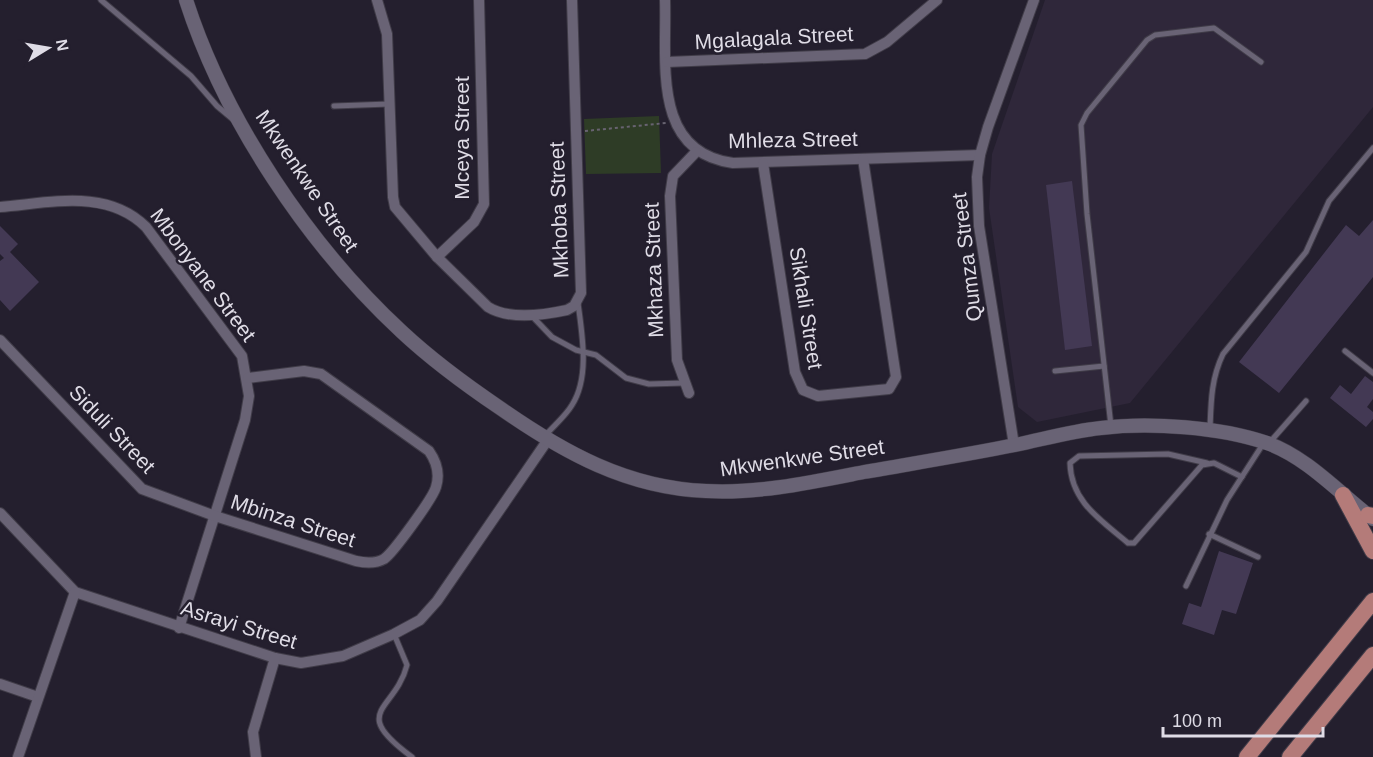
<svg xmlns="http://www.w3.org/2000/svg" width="1373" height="757" font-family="Arial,sans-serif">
<rect width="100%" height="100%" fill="#241f2e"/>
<path fill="#2f273a" d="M1045 0H1373V107L1130 403 1037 422 1018 407 989 208 992 154Z"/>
<path fill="#2e3c26" d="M659 116 661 173 586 174 584 119Z"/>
<g fill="#433954">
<path d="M1072 181 1092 346 1065 350 1046 185Z"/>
<path d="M1373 220V277L1279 393 1239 362 1346 225 1359 236Z"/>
<path d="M0 226 18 244 10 252 39 282 10 311 0 300V261L4 258 0 254Z"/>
<path d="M1365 376 1373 382V399L1367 407 1373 412V419L1366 427 1330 398 1340 385 1351 394Z"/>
<path d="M1219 551 1253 563 1236 614 1222 610 1214 635 1182 624 1189 603 1201 607Z"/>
</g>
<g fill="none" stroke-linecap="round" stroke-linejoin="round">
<g stroke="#403c48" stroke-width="7">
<g id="service">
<path d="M101 0 191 76 217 106 235 121"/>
<path d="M334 106 389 104"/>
<path d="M531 315 552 337 576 350 596 355 626 378 649 384 684 383"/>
<path d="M1345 351 1373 373"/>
<path d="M1055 371 1104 366"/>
<path d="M1111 426 1087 214 1081 125 1087 113 1147 40 1155 35 1214 28 1261 62"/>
<path d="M1210 429C1211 402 1211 379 1223 354L1306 252 1329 201 1373 148"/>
<path d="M544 437C553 426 565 417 572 405 590 377 582 334 578 303"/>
<path d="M1270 442 1306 401"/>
<path d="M1207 463 1168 454 1079 456 1070 463C1071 502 1101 520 1128 543H1134L1202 465 1214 463 1242 477"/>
<path d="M1209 534 1258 557"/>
<path d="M1186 586 1227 500 1263 444"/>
<path d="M394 634 407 665C395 712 348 710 412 757"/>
</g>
</g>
<g stroke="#403c48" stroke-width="12">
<g id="minor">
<path d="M377 0 387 34 393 197 395 207 437 257 488 307C509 320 544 315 567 310L574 306 581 293 572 0"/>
<path d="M665 0C667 62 651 152 733 163L980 155"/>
<path d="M667 62 865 54 887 42 937 0"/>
<path d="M763 163 795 372 803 390 818 396 889 389 896 377 863 159"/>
<path d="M0 207C50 203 107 188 146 227L242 356 249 396 245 420 179 628"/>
<path d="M437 257 474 222 484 204 479 0"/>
<path d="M0 340 142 489 215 516 356 561C365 563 375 564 384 559 393 553 433 498 436 487 440 474 436 461 429 451L321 374 304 371 248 378"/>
<path d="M689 393 677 360 670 196 673 176 696 152"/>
<path d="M1014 445 979 226 977 177 980 155 988 127 1034 0"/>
<path d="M0 513 75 592 275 658 301 663 343 656 394 634 420 620 437 601 547 441"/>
<path d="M0 684 38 697"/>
<path d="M18 757 75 592"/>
<path d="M256 757 253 732 275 658"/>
</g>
</g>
<g stroke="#403c48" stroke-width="15">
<path id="tertiary" d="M186 0C225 121 309 246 402 332 432 360 466 385 500 408 563 452 627 488 706 491 758 494 813 482 864 472 915 463 965 455 1015 445 1044 439 1072 431 1101 428 1150 422 1220 427 1267 443 1307 457 1340 494 1373 519"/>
</g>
<g stroke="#403c48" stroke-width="18">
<g id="primary">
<path d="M1343 495 1373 551"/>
<path d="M1368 515 1373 516"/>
<path d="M1247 757 1373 601"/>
<path d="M1290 757 1373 655"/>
</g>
</g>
<path stroke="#686371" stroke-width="2" stroke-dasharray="3 3" stroke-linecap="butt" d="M585 131 666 123"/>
<use href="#service" stroke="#696375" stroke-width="5"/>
<use href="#minor" stroke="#696375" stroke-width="10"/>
<use href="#tertiary" stroke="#696375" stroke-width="14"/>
<use href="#primary" stroke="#b47b79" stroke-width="16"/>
</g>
<g text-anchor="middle" stroke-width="5" stroke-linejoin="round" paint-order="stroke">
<g font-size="21" fill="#dfdce6" stroke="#241f2e">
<text transform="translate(774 38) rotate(-3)" y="7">Mgalagala Street</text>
<text transform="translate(462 138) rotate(-90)" y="7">Mceya Street</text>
<text transform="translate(793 140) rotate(-1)" y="7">Mhleza Street</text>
<text transform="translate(307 181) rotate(56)" y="7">Mkwenkwe Street</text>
<text transform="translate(559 210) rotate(-92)" y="7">Mkhoba Street</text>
<text transform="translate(967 257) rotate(-97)" y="7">Qumza Street</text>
<text transform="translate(654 270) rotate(-92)" y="7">Mkhaza Street</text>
<text transform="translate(203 275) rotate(53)" y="7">Mbonyane Street</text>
<text transform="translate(806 308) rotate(81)" y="7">Sikhali Street</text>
<text transform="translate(112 429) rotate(46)" y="7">Siduli Street</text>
<text transform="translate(802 458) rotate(-8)" y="7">Mkwenkwe Street</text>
<text transform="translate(293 521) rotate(18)" y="7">Mbinza Street</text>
<text transform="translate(239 625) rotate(17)" y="7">Asrayi Street</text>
</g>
</g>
<g transform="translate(48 48) rotate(79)" stroke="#241f2e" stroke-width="4.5" paint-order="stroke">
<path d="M0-4.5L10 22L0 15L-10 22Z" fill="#dfdce6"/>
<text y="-9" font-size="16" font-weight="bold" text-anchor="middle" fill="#dfdce6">N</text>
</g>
<path d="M1163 727v9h160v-9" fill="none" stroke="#dfdce6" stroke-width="3"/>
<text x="1172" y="727" font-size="18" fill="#dfdce6" stroke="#241f2e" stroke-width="4.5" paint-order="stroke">100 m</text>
</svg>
